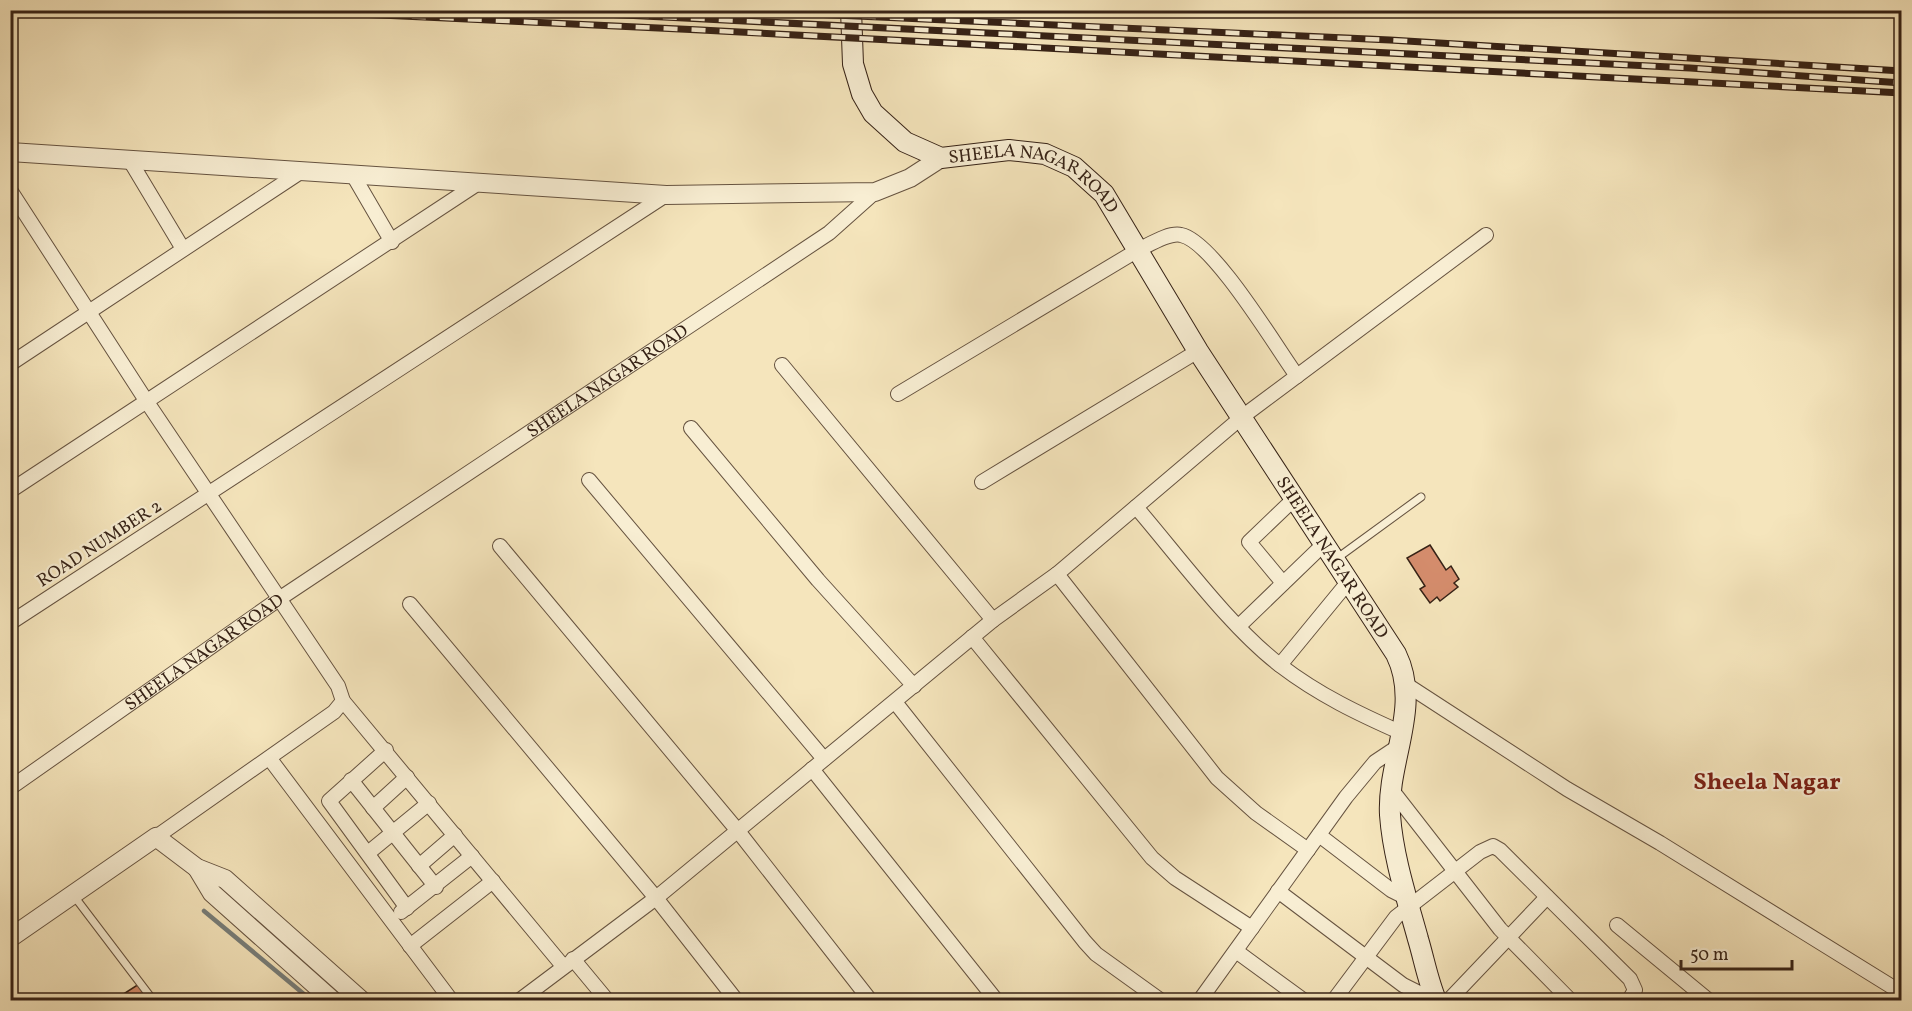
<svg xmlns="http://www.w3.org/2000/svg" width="1912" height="1011" font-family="Vollkorn,serif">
<rect width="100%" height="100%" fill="#f5e5bc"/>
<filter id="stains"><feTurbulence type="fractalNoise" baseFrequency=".00333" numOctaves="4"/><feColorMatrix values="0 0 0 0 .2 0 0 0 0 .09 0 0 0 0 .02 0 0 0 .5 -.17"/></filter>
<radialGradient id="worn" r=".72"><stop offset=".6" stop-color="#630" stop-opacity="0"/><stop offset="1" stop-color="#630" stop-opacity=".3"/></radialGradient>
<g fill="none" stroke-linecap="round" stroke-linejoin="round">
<path stroke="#777e7a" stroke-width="4.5" d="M204 911 311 1000"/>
</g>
<g fill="#d48c6c" stroke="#362216" stroke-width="1.5">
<path d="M1430 545 1446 570 1451 566 1459 579 1454 583 1458 587 1440 601 1437 597 1430 603 1420 589 1425 586 1407 558Z"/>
<path d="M139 984 151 1000H114Z"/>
</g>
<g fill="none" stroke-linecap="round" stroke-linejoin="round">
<g stroke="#665340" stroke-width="9">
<g id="service">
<path d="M1336 559 1421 497"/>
<path d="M74 896 153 1000"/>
</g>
</g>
<g stroke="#665340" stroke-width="16">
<g id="minor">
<path d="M129 159 183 249"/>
<path d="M353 175 392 242"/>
<path d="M10 190 147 402 338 686 343 701 563 966"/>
<path d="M10 364 302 171"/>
<path d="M782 365 993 620"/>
<path d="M898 394 1138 250C1149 245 1169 232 1181 235 1213 241 1276 347 1297 376"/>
<path d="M691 428 818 580 914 686"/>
<path d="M589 480 824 759"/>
<path d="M982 482 1198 351"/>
<path d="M10 491 477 184"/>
<path d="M1136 507C1179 557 1230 627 1281 666 1319 695 1359 714 1402 733"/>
<path d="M500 546 738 831 870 1000"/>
<path d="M1057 574 1217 778 1256 813 1308 850"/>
<path d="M1283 583 1249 542 1295 498"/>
<path d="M410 604 656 898 736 1000"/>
<path d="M10 623 666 195"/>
<path d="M1239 626 1324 544"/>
<path d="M972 637 1152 858 1175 878 1252 928"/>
<path d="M1280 665 1349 581"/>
<path d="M1407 685 1567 789 1660 843 1902 993"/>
<path d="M895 702 1085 942 1096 954 1160 1000"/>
<path d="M386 750 329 801 407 908"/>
<path d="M270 759 451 1000"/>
<path d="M812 769 996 1000"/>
<path d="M351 780 436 887"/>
<path id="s1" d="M10 788 279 599 829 233 875 192"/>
<path d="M1391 789 1500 929 1570 1000"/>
<path d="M373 808 407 777"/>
<path d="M1319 835 1391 890 1407 898"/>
<path d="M156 837 334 712 343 701"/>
<path d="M368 853 429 803"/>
<path d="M419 866 455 835"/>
<path d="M1278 891 1403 985 1421 994 1433 995"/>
<path d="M401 912 472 856"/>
<path d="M1617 925 1708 1000"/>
<path d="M410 946 493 881"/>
<path d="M1236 951 1303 1000"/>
<path d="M573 959 607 1000"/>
<path d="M520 1000 656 898 993 620 1057 574 1242 417 1486 235"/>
<path d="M1200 1000 1346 797 1375 762 1399 746"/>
<path d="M1334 1000 1396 917 1480 852 1493 846 1500 850 1630 979 1635 990 1629 1000"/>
<path d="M1449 1000 1547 897"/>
</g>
</g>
<g stroke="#665340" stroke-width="20">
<g id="tertiary">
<path d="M10 152 666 195 875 192 910 178 941 158"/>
<path d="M197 868 212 893 332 1000"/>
<path d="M10 938 156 837 197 868 225 879 361 1000"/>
</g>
</g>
<g stroke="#362216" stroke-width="22">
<g id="secondary">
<path id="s2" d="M851 10 853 64 862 94 873 113 905 142 941 158 1009 150 1045 154 1074 167 1104 194 1198 351 1396 654C1422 707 1387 760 1390 815 1393 857 1407 899 1418 939 1424 959 1428 981 1436 1000"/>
</g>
</g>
<use href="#service" stroke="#f8eed3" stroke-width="7"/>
<use href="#minor" stroke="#f8eed3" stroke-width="14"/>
<use href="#tertiary" stroke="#f8eed3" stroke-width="18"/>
<use href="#secondary" stroke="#f8eed3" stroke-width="20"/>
<g stroke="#362216" stroke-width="7">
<g id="rail">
<path d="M272 10 701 30 1902 93"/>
<path d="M523 10 1690 68 1902 83"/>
<path d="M722 10 1390 40 1902 71"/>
</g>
</g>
<use href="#rail" stroke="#f8eed3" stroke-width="4.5" stroke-dasharray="14" stroke-linecap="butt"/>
</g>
<g text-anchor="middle" stroke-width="4.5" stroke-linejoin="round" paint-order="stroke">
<g font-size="18" fill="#362216" stroke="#f8eed3">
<text dy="6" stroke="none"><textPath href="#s2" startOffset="292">SHEELA NAGAR ROAD</textPath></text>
<text dy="6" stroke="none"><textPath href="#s1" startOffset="723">SHEELA NAGAR ROAD</textPath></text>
<text transform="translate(99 543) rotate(-33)" y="6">ROAD NUMBER 2</text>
<text dy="6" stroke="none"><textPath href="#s2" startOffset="796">SHEELA NAGAR ROAD</textPath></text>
<text dy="6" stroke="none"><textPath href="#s1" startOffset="237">SHEELA NAGAR ROAD</textPath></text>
</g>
<g font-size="24" font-weight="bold" fill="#7a1f14" stroke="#f8eed3">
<text x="1767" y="789">Sheela Nagar</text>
</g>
</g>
<rect width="1912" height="1011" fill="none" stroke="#f5e5bc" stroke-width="36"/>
<rect x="12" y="12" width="1888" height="987" fill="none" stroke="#362216" stroke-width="3"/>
<rect x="18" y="18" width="1876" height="975" fill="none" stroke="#362216" stroke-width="1.5"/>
<path d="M1681 960v9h111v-9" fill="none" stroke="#362216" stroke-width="3"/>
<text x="1690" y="960" font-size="18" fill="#362216" stroke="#f8eed3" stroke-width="4.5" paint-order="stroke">50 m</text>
<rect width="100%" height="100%" filter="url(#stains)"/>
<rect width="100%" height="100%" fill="url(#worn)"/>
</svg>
